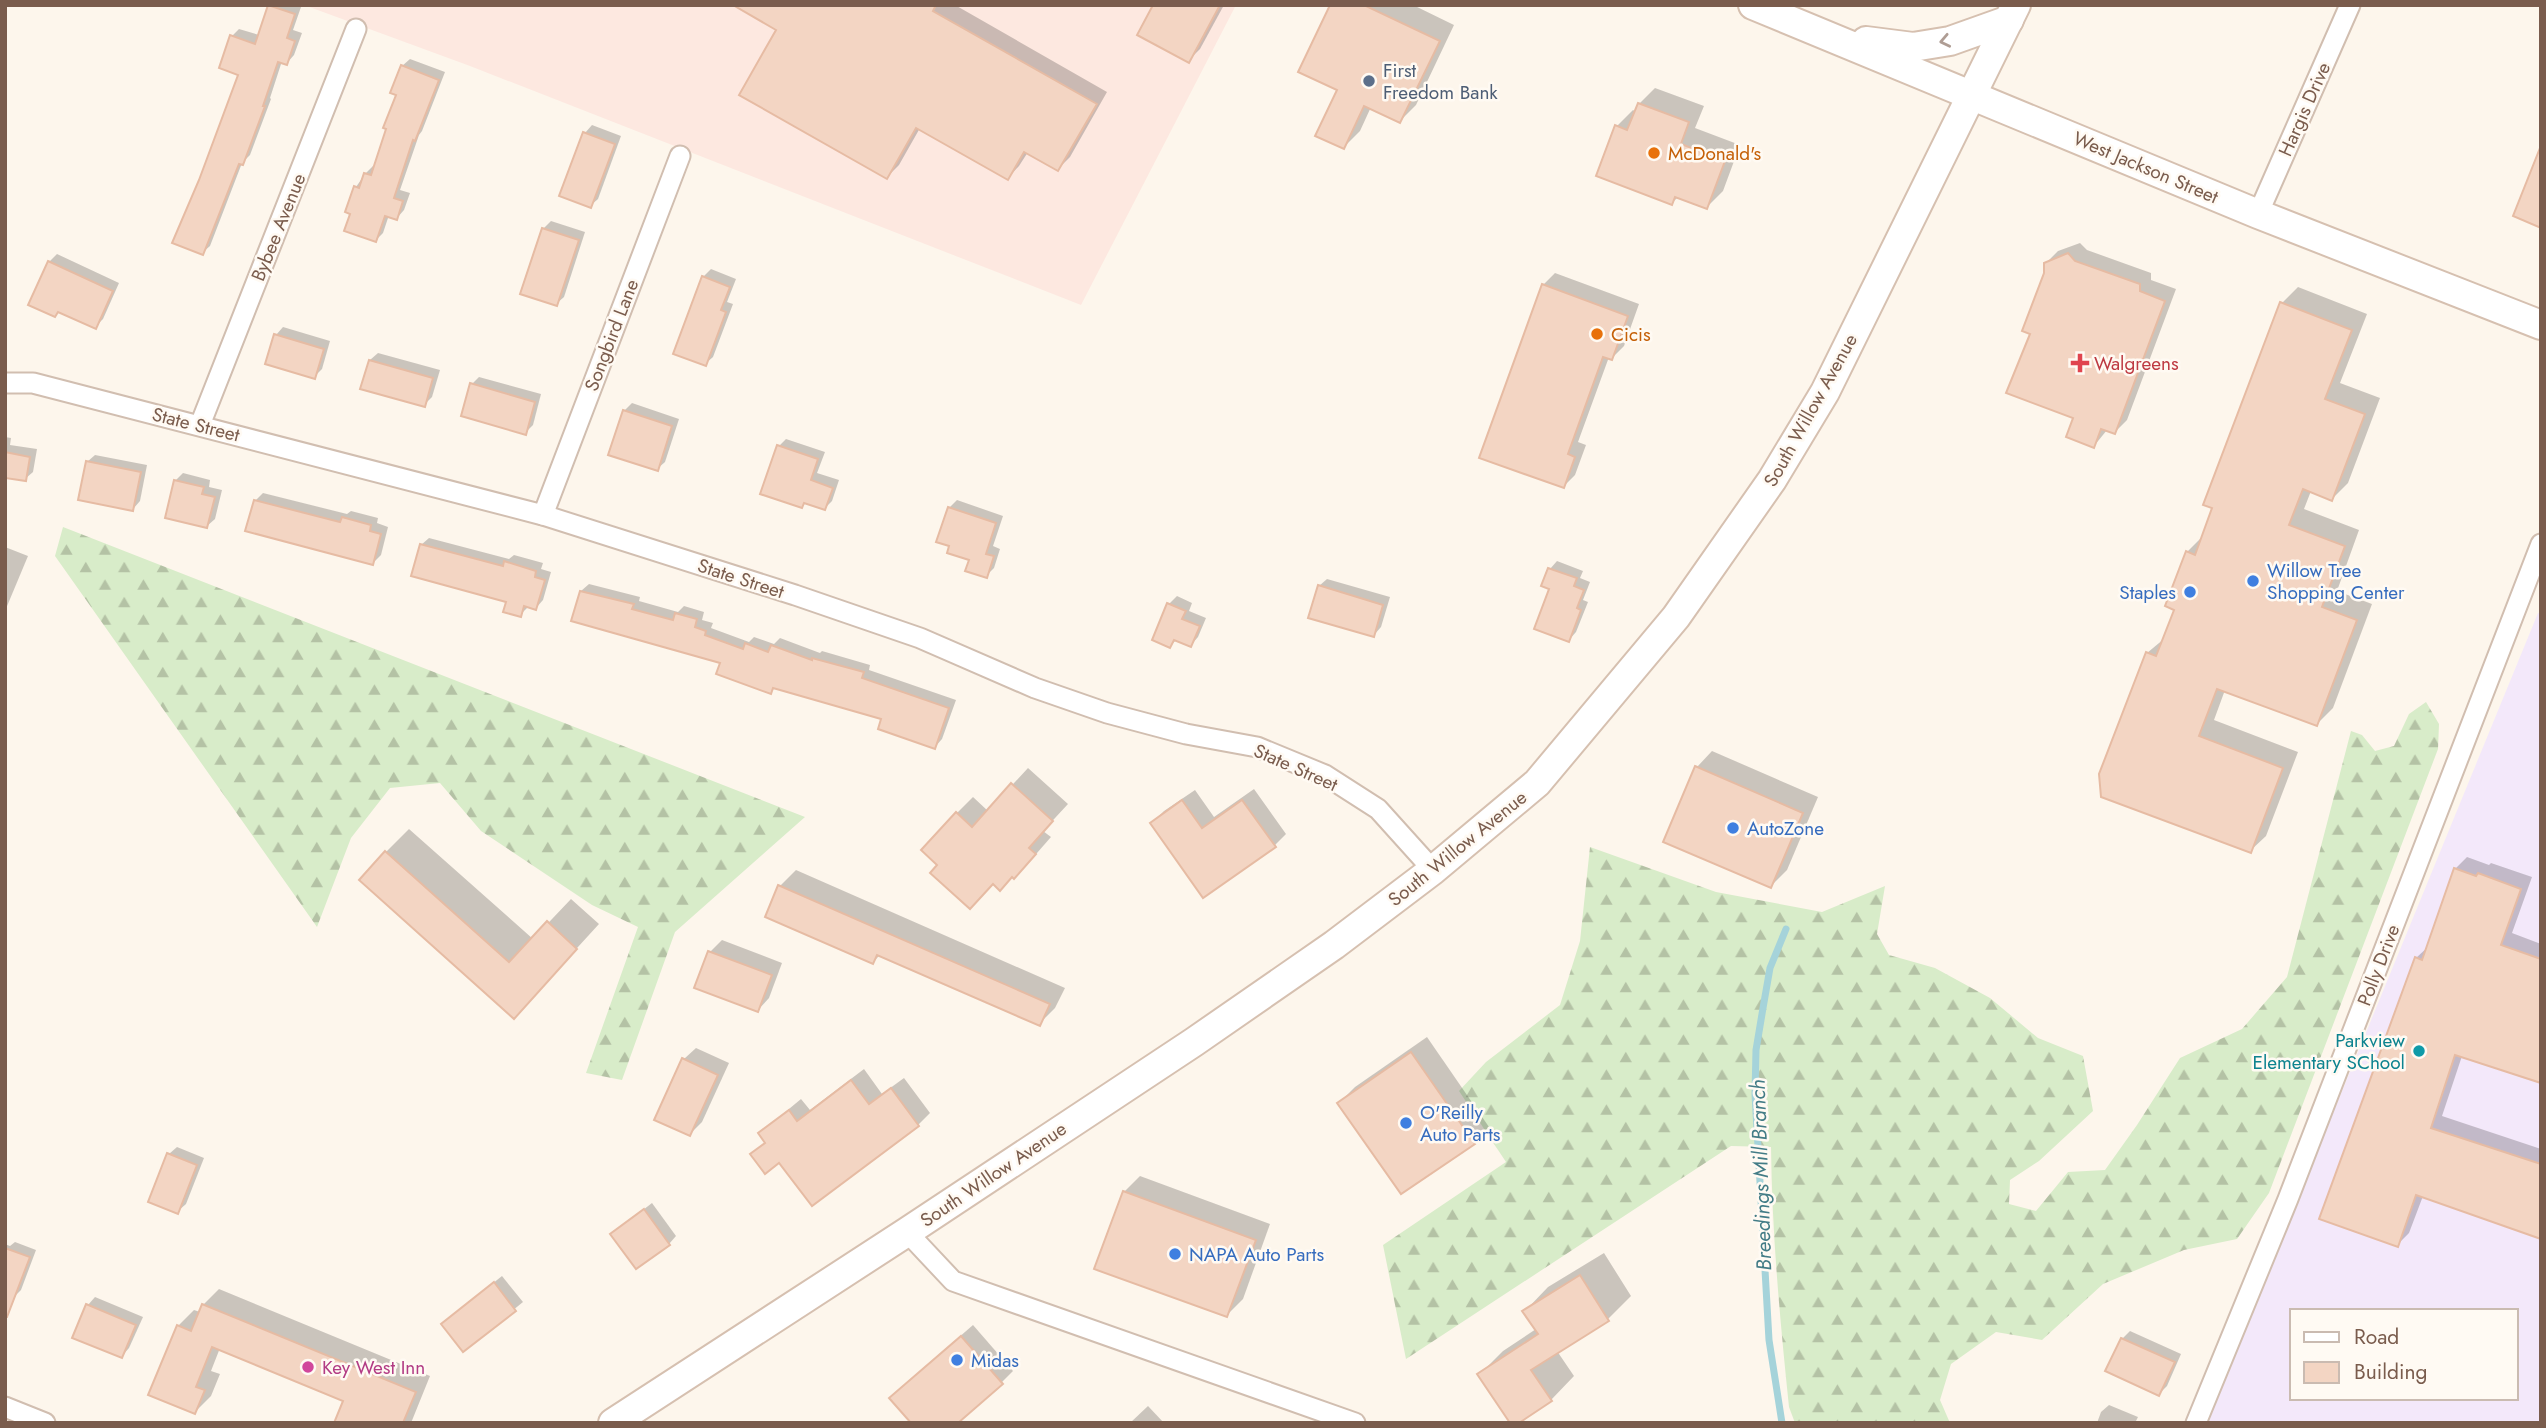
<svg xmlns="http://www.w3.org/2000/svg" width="2546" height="1428" font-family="Jost,sans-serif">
<defs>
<pattern id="forest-firs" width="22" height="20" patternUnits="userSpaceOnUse" patternTransform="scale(1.75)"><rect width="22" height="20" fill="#d8ecc9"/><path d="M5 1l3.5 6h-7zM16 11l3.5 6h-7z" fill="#b4c2a5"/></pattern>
</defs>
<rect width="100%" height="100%" fill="#fdf6ec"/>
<path fill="#fde8e0" d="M304 5H1236L1081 305 470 66Z"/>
<path fill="#f3e8fa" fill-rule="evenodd" d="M2538 613 2541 614V1423H2206ZM2292 1311H2516V1398H2292Z"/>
<g fill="url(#forest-firs)">
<path d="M63 527 805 817 675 932 622 1080 586 1073 638 927 592 905 481 831 440 783 390 788 351 838 317 927 55 556Z"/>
<path d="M2426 702 2439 724 2438 749 2269 1193 2237 1239 2184 1250 2103 1284 2042 1340 1996 1332 1951 1364 1940 1400 1950 1423H1795L1789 1407C1780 1320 1772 1235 1771 1147L1731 1146 1406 1359 1383 1245 1506 1162 1459 1091 1486 1062 1560 1005 1580 941 1590 847 1716 892 1822 912 1885 886 1877 934 1889 955 1935 968 1990 998 2038 1038 2083 1056 2093 1111 2039 1161 2010 1180 2009 1204 2036 1211 2068 1172 2105 1170 2137 1125 2180 1058 2242 1029 2287 977 2351 731 2362 735 2375 751 2394 746 2409 714Z"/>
</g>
<g fill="#0003">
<path d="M270 5 301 7 293 30 302 33 294 55 287 63 282 61 270 98 271 99 250 155 242 163 210 246 202 253 200 181 240 74 232 36 239 29 259 35Z"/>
<path d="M737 5H955L1107 92 1070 157 1058 169 1028 152 1019 166 1008 178 920 128 899 165 887 177 779 29Z"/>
<path d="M1155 5H1224L1200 49 1188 61Z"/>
<path d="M1332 5H1413L1454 25 1416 105 1400 121 1371 107 1360 131 1344 147Z"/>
<path d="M410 59 445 72 422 131 419 135 400 190 410 193 404 210 397 218 389 215 383 233 376 240 352 213 347 211 356 187 365 174 373 166 375 167 398 94 402 66Z"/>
<path d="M1655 88 1704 106 1695 128 1740 145 1723 191 1707 207 1678 197 1672 203 1617 126 1633 110 1636 112 1639 104Z"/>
<path d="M592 125 621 136 598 199 590 206 585 133Z"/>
<path d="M551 221 585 232 564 297 556 304 543 229Z"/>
<path d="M2080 243 2087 250 2151 273V280L2176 289 2127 420 2115 432 2107 430 2094 446 2075 417 2032 333 2046 273V263L2058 251Z"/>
<path d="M57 254 119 283 103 319 95 327 60 311 55 315 49 262Z"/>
<path d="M711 269 736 279 727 302 733 304 713 357 705 364 703 277Z"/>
<path d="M1555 273 1639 304 1624 346 1612 358 1609 357 1578 442 1586 445 1575 475 1564 486 1543 285Z"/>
<path d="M2298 287 2367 314 2340 383 2380 398 2348 483 2332 499 2311 491 2304 509 2359 530 2337 591 2372 604 2333 708 2317 724 2225 690 2214 720 2298 752 2266 836 2250 851 2147 653 2165 638 2176 609 2187 552 2203 536 2282 303Z"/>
<path d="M283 327 330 341 322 369 314 377 276 335Z"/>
<path d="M378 353 440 370 432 397 424 405 370 360Z"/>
<path d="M479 377 541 394 533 425 525 433 472 384Z"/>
<path d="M632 403 679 419 665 462 657 469 624 411Z"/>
<path d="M5 437 11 438 10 445 37 449 33 472 25 479 5 476Z"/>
<path d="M786 439 825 452 817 473 839 480 832 501 825 508 806 502 802 506 779 446Z"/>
<path d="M95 455 147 465 140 501 133 509 87 462Z"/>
<path d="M183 473 210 480 209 487 222 490 215 519 207 526 175 481Z"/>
<path d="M263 493 347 514 351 511 378 518 377 523 388 527 381 555 373 563 255 501Z"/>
<path d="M957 500 1003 516 993 546 1000 549 994 568 986 576 971 559 949 508Z"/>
<path d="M429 538 509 559 514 555 543 563 541 569 551 572 543 600 536 608 529 606 520 615 508 601 421 545Z"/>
<path d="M5 547 28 556 5 611Z"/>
<path d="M1557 561 1583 571 1580 578 1590 582 1583 600 1588 602 1576 632 1569 640 1552 588 1550 569Z"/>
<path d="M1327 579 1390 597 1381 627 1374 635 1319 586Z"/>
<path d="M589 584 640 597 639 601 678 612 684 606 704 612 702 620 713 623 711 628 749 642 754 637 774 644 780 638 820 653 822 651 870 665 869 670 956 700 942 739 935 747 884 717 775 687 771 692 723 662 581 591Z"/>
<path d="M1177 596 1192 603 1189 611 1206 618 1198 637 1191 645 1177 639 1170 646 1169 604Z"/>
<path d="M1712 751 1818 797 1787 870 1771 886 1697 767Z"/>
<path d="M1028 768 1068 804 1043 831 1051 837 1030 861 1013 876 994 883 940 865 957 813 973 797 988 811Z"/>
<path d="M1254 789 1286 834 1274 846 1152 823 1164 811 1195 790 1214 817Z"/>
<path d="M409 829 533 939 571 899 599 924 514 1017 386 852Z"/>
<path d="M2467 857 2489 865 2491 863 2532 877 2512 933 2541 944V1082L2462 1056 2442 1116 2541 1149V1237L2423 1196 2409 1233 2397 1245 2416 958 2429 946 2455 869Z"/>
<path d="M796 870 1065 988 1055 1008 1039 1024 880 955 873 962 780 886Z"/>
<path d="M722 940 782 963 769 998 758 1010 710 952Z"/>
<path d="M1427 1037 1489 1127 1473 1143 1339 1103 1355 1087Z"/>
<path d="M696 1048 729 1063 702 1122 690 1134 684 1059Z"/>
<path d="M864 1069 882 1094 904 1078 930 1113 918 1125 812 1204 780 1161 752 1154 766 1141 760 1133 801 1099 810 1110Z"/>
<path d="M177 1147 204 1158 186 1204 178 1211 169 1154Z"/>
<path d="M1140 1176 1270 1224 1243 1299 1227 1315 1124 1192Z"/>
<path d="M652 1203 676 1236 669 1244 612 1234Z"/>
<path d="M15 1242 36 1250 21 1290 13 1298 5 1295V1244L10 1246Z"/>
<path d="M1604 1253 1631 1296 1608 1319 1557 1351 1574 1376 1551 1400 1480 1374 1503 1351 1536 1329 1525 1311 1548 1287Z"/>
<path d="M502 1276 523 1302 464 1350 451 1317Z"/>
<path d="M219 1289 430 1376 411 1423H336L346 1400 220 1348 211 1371 220 1374 211 1396 195 1412 178 1326 194 1310 200 1312 203 1305Z"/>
<path d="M95 1297 143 1317 129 1348 122 1356 88 1305Z"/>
<path d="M973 1325 1013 1371 1001 1383 903 1386Z"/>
<path d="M2130 1331 2181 1354 2167 1386 2159 1394 2122 1339Z"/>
<path d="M2109 1405 2138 1417 2135 1423H2097L2101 1412Z"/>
<path d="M1148 1406 1164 1423H1130Z"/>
</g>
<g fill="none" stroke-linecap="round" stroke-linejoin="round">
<path stroke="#a5d3da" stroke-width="7" d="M1782 1423 1769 1340 1755 1094 1756 1050 1763 1008 1770 968 1786 929"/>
</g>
<g fill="#f3d5c3" stroke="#e6bba3" stroke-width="2">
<path d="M268 5 295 14 287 38 295 41 287 65 278 62 263 106H265L243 165 239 164 203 255 172 243 199 180 238 75 219 68 230 35 255 44Z"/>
<path d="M733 5H936L933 11 1097 104 1058 171 1024 152 1008 180 916 128 887 179 739 95 776 30Z"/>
<path d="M1153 5H1220L1189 63 1137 35Z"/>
<path d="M1330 5H1364L1440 41 1400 123 1364 106 1344 149 1315 136 1337 90 1298 72Z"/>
<path d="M401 65 439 80 415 141 413 140 394 198 403 201 397 220 385 216 376 242 344 231 350 214 345 212 354 186 359 188 364 173 371 175 386 129 383 128 396 95 390 93Z"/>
<path d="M1638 103 1689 122 1681 144 1725 161 1707 209 1675 197 1672 205 1596 176 1615 125 1627 130Z"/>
<path d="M583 132 615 144 591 208 559 196Z"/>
<path d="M2540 148 2541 149V228L2513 216Z"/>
<path d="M542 228 579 240 557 306 520 294Z"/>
<path d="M2068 253 2075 261 2140 284V291L2165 301 2115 434 2101 429 2094 448 2066 437 2073 418 2006 393 2030 334 2022 331 2044 273V263Z"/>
<path d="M48 261 113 291 96 329 58 312 55 317 28 305Z"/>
<path d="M702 276 730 287 721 310 726 312 706 366 673 354Z"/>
<path d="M1542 284 1628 316 1612 360 1603 357 1568 454 1575 457 1564 488 1479 458Z"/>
<path d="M2280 302 2352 330 2325 399 2365 414 2332 501 2303 489 2289 525 2345 546 2322 607 2357 620 2317 726 2217 689 2199 736 2283 768 2251 853 2101 797 2099 774 2146 652 2156 656 2174 610 2165 606 2186 551 2195 555 2212 508 2203 505Z"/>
<path d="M274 334 324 349 315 379 265 364Z"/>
<path d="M369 360 433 378 425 407 360 389Z"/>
<path d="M470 383 535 402 526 435 461 416Z"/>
<path d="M623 410 672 426 658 471 608 455Z"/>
<path d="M777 445 818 459 811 480 833 488 825 510 804 503 802 508 760 494Z"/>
<path d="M5 452 30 457 26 481 5 478Z"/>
<path d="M86 461 141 472 133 511 78 500Z"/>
<path d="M174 480 204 487 202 494 215 497 207 528 165 518Z"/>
<path d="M254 500 340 522 342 517 371 525 370 531 381 534 373 565 245 531Z"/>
<path d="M948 507 996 523 986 554 994 556 987 578 965 571 969 560 947 553 949 546 936 542Z"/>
<path d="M420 544 503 566 504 561 536 571 535 577 545 580 536 610 524 606 521 617 503 612 506 602 411 576Z"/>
<path d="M1548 568 1577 578 1574 586 1584 590 1577 608 1581 610 1569 642 1534 629 1549 589 1541 586Z"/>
<path d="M1318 585 1383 605 1374 637 1308 618Z"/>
<path d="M580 591 634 604 632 609 673 620 675 613 697 619 695 627 706 631 705 635 743 649 745 643 768 652 771 645 812 660V658L864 672 862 678 949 708 935 749 878 729 881 719 773 688 771 694 716 674 720 663 571 621Z"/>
<path d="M1167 603 1186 611 1182 619 1200 626 1191 647 1174 640 1170 648 1152 640Z"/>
<path d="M1695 766 1803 813 1771 888 1663 842Z"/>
<path d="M1011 783 1053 821 1029 848 1036 854 1014 879 1012 877 1000 891 993 884 970 909 930 873 937 865 921 850 956 812 972 827Z"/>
<path d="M1182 800 1202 828 1242 800 1276 847 1203 898 1150 823Z"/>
<path d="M385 851 509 962 547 921 577 949 514 1019 359 880Z"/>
<path d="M2454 868 2476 876 2478 873 2521 889 2501 945 2541 959V1083L2455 1055 2431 1128 2541 1164V1239L2416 1195 2398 1247 2319 1219 2415 957 2422 960Z"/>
<path d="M778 885 1050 1004 1040 1026 877 955 873 964 765 917Z"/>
<path d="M708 951 772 975 758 1012 694 988Z"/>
<path d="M1411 1052 1475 1144 1401 1194 1337 1103Z"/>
<path d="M682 1058 718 1075 690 1136 654 1120Z"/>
<path d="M851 1080 869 1104 891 1088 919 1126 812 1206 779 1163 765 1174 750 1154 765 1143 758 1133 789 1110 797 1121Z"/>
<path d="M167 1153 197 1165 178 1214 148 1202Z"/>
<path d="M1123 1191 1256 1240 1227 1317 1094 1269Z"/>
<path d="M644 1209 670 1245 636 1269 610 1234Z"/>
<path d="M5 1248 30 1257 7 1317H5Z"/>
<path d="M1580 1275 1609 1321 1531 1370 1552 1401 1519 1423H1510L1477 1374 1538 1334 1522 1311Z"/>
<path d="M494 1282 516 1311 463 1352 441 1324Z"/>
<path d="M86 1304 136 1325 122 1358 72 1338Z"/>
<path d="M202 1304 416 1392 403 1423H334L343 1401 212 1347 196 1387 205 1390 195 1414 148 1395 177 1325 191 1331Z"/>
<path d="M961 1336 1003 1384 958 1423H911L889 1398Z"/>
<path d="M2121 1338 2175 1362 2159 1396 2105 1371Z"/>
</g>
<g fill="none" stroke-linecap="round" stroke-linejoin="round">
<g stroke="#d1beb0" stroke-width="23">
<g id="street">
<path d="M2258 214 2350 5"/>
<path d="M5 383H33L543 515 795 595 920 638 1035 688 1107 713 1186 734 1257 747 1325 775 1378 809 1433 870"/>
<path d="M200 425 356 29"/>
<path d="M543 515 680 156"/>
<path d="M907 1232 953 1281 1355 1423"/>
<path d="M5 1407 45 1423"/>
<path d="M2196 1423 2288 1199 2541 544"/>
</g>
</g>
<g stroke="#d6c0b0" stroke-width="32">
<g id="secondary">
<path d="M1753 5 2258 214 2541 325"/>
<path d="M1866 41 1913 47 1950 41 2009 20"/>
<path d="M613 1423 907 1232 1194 1042 1334 945 1433 870 1537 783 1676 617 1772 480 1825 392 2016 5"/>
</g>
</g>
<use href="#street" stroke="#fff" stroke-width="19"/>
<use href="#secondary" stroke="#fff" stroke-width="28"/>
</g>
<defs><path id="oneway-chevron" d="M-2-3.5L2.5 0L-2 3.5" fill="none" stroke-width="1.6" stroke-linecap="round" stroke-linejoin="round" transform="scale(1.75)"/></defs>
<use stroke="#af9d94" href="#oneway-chevron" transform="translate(1945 41) rotate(168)"/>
<circle fill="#5c6f8a" stroke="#fffaf3" stroke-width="2.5" cx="1369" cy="81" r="7"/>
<g fill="#e8710a" stroke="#fffaf3" stroke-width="2.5">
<circle cx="1654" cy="153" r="7"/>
<circle cx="1597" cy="334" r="7"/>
</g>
<path fill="#e0444e" stroke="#fffaf3" stroke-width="2.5" d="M2076.5 352.5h7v7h7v7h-7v7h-7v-7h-7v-7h7z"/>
<g fill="#3f7fe0" stroke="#fffaf3" stroke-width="2.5">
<circle cx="2253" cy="581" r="7"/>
<circle cx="2190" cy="592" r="7"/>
<circle cx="1733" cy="828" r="7"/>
<circle cx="1406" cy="1123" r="7"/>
<circle cx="1175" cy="1254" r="7"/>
<circle cx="957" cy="1360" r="7"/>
</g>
<circle fill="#0f9aa8" stroke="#fffaf3" stroke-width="2.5" cx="2419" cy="1051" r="7"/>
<circle fill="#d1479c" stroke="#fffaf3" stroke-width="2.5" cx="308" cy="1367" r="7"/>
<g text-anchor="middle" stroke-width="5" stroke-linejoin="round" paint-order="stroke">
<g font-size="19" fill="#4e5e75" stroke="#fffaf3" text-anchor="start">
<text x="1383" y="77">First<tspan x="1383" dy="22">Freedom Bank</tspan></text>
</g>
<g font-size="19" fill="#7a5c4d" stroke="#fffaf3">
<text transform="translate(2304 109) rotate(-66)" y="7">Hargis Drive</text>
<text transform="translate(2146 167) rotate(23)" y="7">West Jackson Street</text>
<text transform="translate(278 227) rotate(-68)" y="7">Bybee Avenue</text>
<text transform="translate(611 335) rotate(-69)" y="7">Songbird Lane</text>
<text transform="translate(1810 410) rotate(-61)" y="7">South Willow Avenue</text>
<text transform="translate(196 424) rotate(14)" y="7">State Street</text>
<text transform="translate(741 578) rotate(18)" y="7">State Street</text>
<text transform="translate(1296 767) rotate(24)" y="7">State Street</text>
<text transform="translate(1457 848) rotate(-39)" y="7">South Willow Avenue</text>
<text transform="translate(2378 965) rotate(-69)" y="7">Polly Drive</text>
<text transform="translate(993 1174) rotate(-34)" y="7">South Willow Avenue</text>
</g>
<g font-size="19" fill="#c56008" stroke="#fffaf3" text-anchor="start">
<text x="1668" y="160">McDonald's</text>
<text x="1611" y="341">Cicis</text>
</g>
<g font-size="19" fill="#be3a42" stroke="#fffaf3" text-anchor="start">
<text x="2094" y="370">Walgreens</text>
</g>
<g font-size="19" fill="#366cbe" stroke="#fffaf3" text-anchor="start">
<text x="2267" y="577">Willow Tree<tspan x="2267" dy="22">Shopping Center</tspan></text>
<text x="2176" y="599" text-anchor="end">Staples</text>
<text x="1747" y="835">AutoZone</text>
<text x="1420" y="1119">O'Reilly<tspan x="1420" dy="22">Auto Parts</tspan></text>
<text x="1189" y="1261">NAPA Auto Parts</text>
<text x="971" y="1367">Midas</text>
</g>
<g font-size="19" fill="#0d838f" stroke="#fffaf3" text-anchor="end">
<text x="2405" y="1047">Parkview<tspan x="2405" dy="22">Elementary SChool</tspan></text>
</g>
<g font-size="19" fill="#b23c85" stroke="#fffaf3" text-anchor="start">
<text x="322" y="1374">Key West Inn</text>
</g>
<g font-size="21" font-style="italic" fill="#437c86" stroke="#fffaf3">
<text transform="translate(1761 1175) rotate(-92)" y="7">Breedings Mill Branch</text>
</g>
</g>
<rect width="2546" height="1428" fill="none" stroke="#7a5c4d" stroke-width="14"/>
<rect x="2290" y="1309" width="228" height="91" fill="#fffaf3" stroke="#cabbb1" stroke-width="2"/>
<rect x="2304" y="1332" width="35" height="10" fill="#ffffff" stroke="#cabbb1" stroke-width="2"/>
<text x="2354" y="1344" font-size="21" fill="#7a5c4d">Road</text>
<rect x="2304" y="1362" width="35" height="21" fill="#f3d5c3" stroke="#cabbb1" stroke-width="2"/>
<text x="2354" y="1379" font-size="21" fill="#7a5c4d">Building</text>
</svg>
